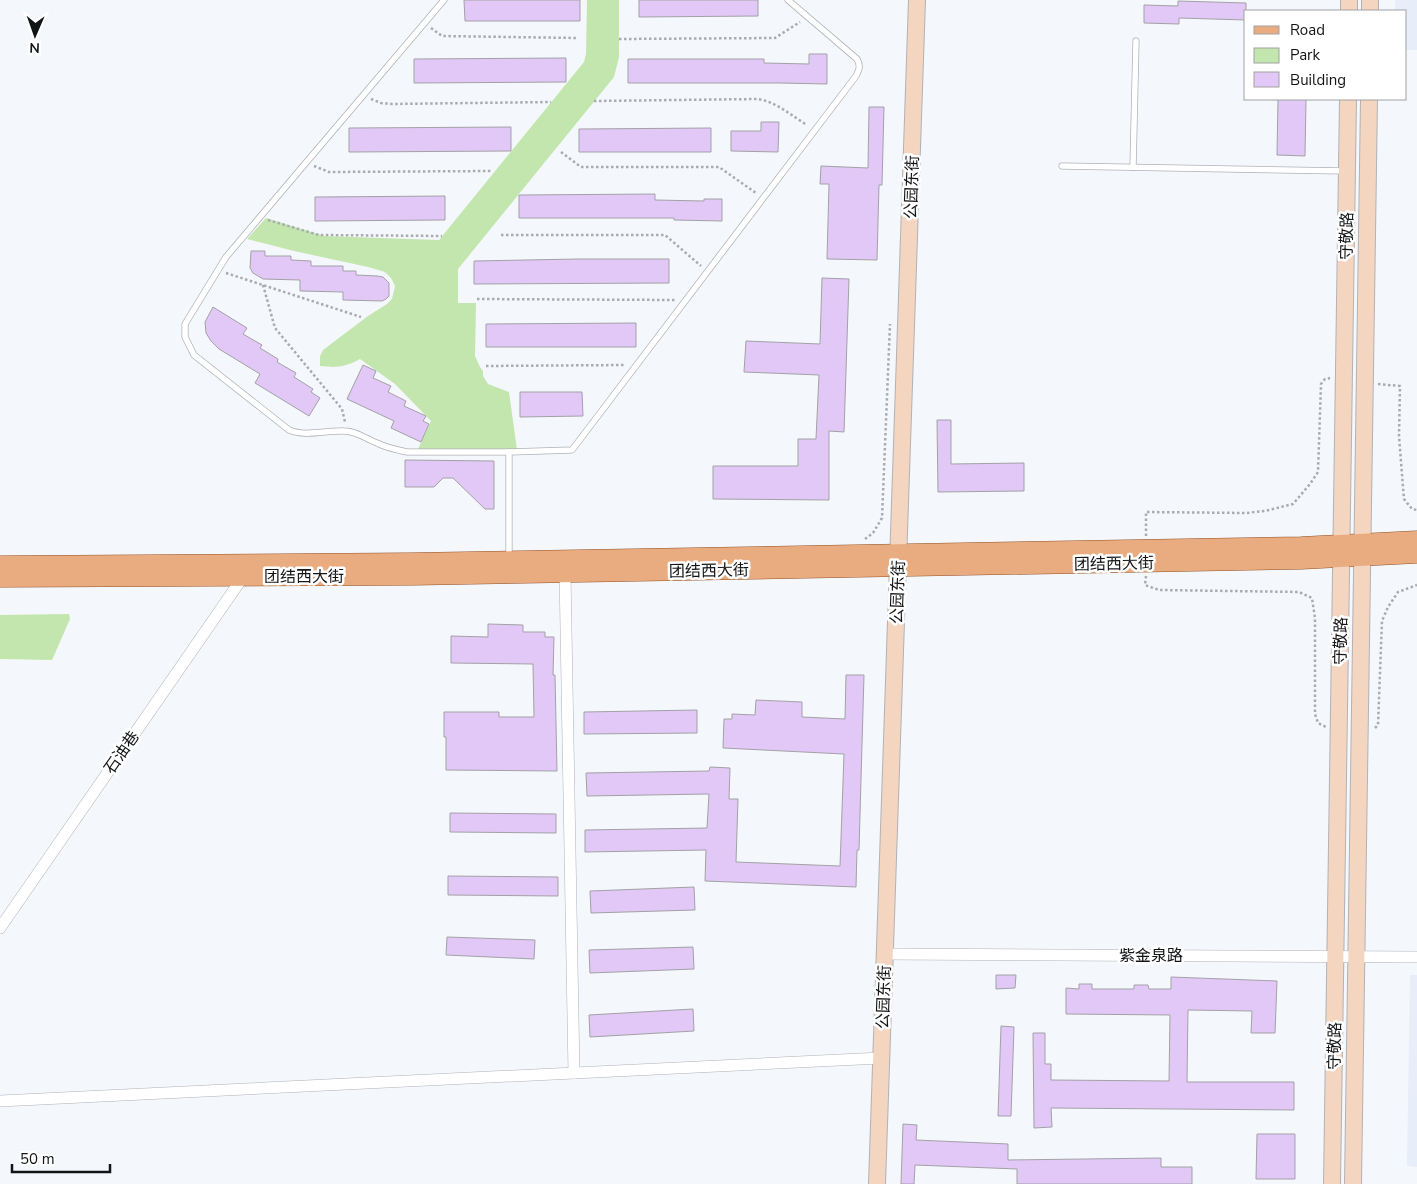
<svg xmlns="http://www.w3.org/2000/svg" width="1417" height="1184" font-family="'Nunito Sans','Noto Sans SC',sans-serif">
<rect width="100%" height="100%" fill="#f4f7fc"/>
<g fill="#e7edf9">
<path d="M1395 0H1417V50H1406V11H1395Z"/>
<path d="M1410 975H1417V1167L1407 1166Z"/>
</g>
<g fill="#c3e6ae">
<path d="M587 0H619V57L614 77 458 269V303H476L475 356 480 367 483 371V376L488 384 509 392 517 450 418 449 431 421 395 384 360 359C345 367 337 368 320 366V356L323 350 368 316 387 304 392 299 395 286 391 278 385 272 368 267 294 251 247 239 266 218 324 236 439 240 584 62 586 54Z"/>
<path d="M69 614 70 619 52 660 0 659V615Z"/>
</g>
<g fill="#e1c8f7" stroke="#a3a1a5">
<path d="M464 0H580V21H465Z"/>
<path d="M639 0H758V16L639 17Z"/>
<path d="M1178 1 1246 3V20L1179 18V24L1144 23V5L1178 6Z"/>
<path d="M809 54H827V84L779 83H628V59H764V63L809 64Z"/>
<path d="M566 58V82L414 83V59Z"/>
<path d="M1278 99H1306L1305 156 1277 155Z"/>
<path d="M869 107H884L882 185H879L877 260 827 259 829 184H820L821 166 868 168Z"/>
<path d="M761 122H779L778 152 731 151V131H761Z"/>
<path d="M511 127V151L349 152V128Z"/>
<path d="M711 128V152H579V129Z"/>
<path d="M655 194V200L704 201V199H722V221L674 220V218H519V195Z"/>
<path d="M445 196V220L315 221V197Z"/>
<path d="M251 251H265V256H291V260L311 261V266H343V271H356V275L377 276 383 277 389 283V296L386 299 382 301 343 300V292L300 291V280L263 279 253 273 250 268Z"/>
<path d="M578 259H669V283L474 284V261Z"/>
<path d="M822 278 849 279 844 432 829 431V500L713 499V466H798V439H816L819 375 744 372 746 341 820 344Z"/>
<path d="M213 307 247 328 243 334 262 345 260 348 278 359 277 362 296 373 294 377 313 389 311 392 320 398 309 416 255 383 260 374 219 349 211 341 206 333 205 322Z"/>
<path d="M636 323V347H486V324Z"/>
<path d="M363 365 376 371 373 378 391 386 388 392 406 401 404 406 426 416 423 421 429 424 421 442 391 428 394 421 347 399Z"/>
<path d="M520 392H582L583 416 520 417Z"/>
<path d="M937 420H951V464L1024 463V491L938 492Z"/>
<path d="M405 460 494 461V509H485L453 478H443L434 487H405Z"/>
<path d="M488 624 523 625V632H545V637H554L553 675H555L557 771 446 770V737H444V712H499V717H534L533 664 451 663V636L488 637Z"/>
<path d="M846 675H864L859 850H857L856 887 705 881 706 850 585 852V830L707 828 709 794 587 796 586 773 709 771 710 767 730 768 729 799H738L736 862 840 866 844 754 723 748 724 719H732V714L755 715 756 700 802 702V717L845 719Z"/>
<path d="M697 710V733L584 734V712Z"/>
<path d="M450 813 556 814V833L450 832Z"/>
<path d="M448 876 558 877V896L448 895Z"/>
<path d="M694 887 695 910 591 913 590 891Z"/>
<path d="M447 937 535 940 534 959 446 955Z"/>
<path d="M693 947 694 969 590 973 589 950Z"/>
<path d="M996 975H1016L1015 988 996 989Z"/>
<path d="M1171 977 1277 981 1275 1033H1251L1252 1011 1188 1010 1187 1082H1294V1110L1051 1108 1052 1127 1034 1128 1033 1033H1045V1064H1051V1080L1169 1081 1170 1015 1066 1014V988L1079 989V984H1092V989H1134V985H1148L1149 989H1171Z"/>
<path d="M693 1009 694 1031 590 1037 589 1015Z"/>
<path d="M1001 1026 1014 1027 1011 1116H998Z"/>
<path d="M903 1124 917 1125 916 1140 1008 1144V1160L1161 1158V1167H1192V1184H1017V1169L915 1165 914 1184H901Z"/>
<path d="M1257 1134H1295V1179H1256Z"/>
</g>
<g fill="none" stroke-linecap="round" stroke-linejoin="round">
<g stroke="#b0b2b7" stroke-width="7">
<g id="lane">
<path d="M444 0 226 257 185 324V337L194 355 289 430C306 437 327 430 344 431 357 431 366 439 377 443 387 448 397 450 407 452H509L572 450 856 76C859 70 861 66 857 59L788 0"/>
<path d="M1062 166 1345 171"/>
<path d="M1133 167 1136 41"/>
<path d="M509 558V452"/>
</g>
</g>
<g stroke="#b0b2b7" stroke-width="12">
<g id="street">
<path d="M565 573 574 1073"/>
<path d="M0 928 243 577"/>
<path d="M885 954 1417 957"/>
<path d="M0 1101 881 1058"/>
</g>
</g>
<g stroke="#b0b2b7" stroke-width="18">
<g id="secondary">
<path d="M1349 11V0"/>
<path d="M1370 11V0"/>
<path d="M877 1184 917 0"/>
<path d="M1332 1184 1348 99"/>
<path d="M1353 1184 1369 99"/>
</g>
</g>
<g stroke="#945224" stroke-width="19">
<g id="primary">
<path d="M0 565 411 562 1301 546 1417 540"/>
<path d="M0 578 412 576 1301 560 1417 554"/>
</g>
</g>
<g stroke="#a9abaf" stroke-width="2.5" stroke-dasharray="2.5 2.5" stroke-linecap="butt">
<path d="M431 28 442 36 577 38"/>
<path d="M619 39 775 38 800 22"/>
<path d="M371 99 381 103 392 104 551 102"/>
<path d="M594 101 757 99C775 101 792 116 807 125"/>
<path d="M561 152 581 167H719L756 193"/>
<path d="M314 166 329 172 491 171"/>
<path d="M268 220 319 235 442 236"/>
<path d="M501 235H665L701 266"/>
<path d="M226 273 361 317"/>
<path d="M263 285 275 328 342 409 345 422"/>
<path d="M477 299 675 300"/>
<path d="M486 366 625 365"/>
<path d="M1378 384 1400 386 1399 436 1403 487 1404 499 1412 509 1417 510"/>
<path d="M1146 536V512L1246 513 1265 511 1293 504 1310 484 1318 472 1321 384 1325 379 1330 378"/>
<path d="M865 539 873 533 882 518 890 324"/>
<path d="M1146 576 1145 585 1159 590 1299 592 1312 598 1315 618V714L1318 723 1326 727"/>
<path d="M1375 728 1378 725 1382 621 1388 607 1398 592 1417 585"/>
</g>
<use href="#lane" stroke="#fff" stroke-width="5.5"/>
<use href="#street" stroke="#fff" stroke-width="11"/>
<use href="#secondary" stroke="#f4d5c0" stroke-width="16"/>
<use href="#primary" stroke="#e9ac80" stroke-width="18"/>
</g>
<g text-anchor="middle" stroke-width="5" stroke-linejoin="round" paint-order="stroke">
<g font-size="16" fill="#131416" stroke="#fff">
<text transform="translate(911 187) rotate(-88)" y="6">公园东街</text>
<text transform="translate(1346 236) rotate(-89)" y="6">守敬路</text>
<text transform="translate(1114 563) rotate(-1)" y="6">团结西大街</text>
<text transform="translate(709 570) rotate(-1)" y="6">团结西大街</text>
<text x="304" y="582">团结西大街</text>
<text transform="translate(897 592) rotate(-88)" y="6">公园东街</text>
<text transform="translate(1340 641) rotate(-89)" y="6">守敬路</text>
<text transform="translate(121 752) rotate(-55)" y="6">石油巷</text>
<text x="1151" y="961">紫金泉路</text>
<text transform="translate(883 997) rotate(-88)" y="6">公园东街</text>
<text transform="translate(1334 1046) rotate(-89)" y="6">守敬路</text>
</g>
</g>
<rect x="1244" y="10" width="162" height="90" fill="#ffffff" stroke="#a1a1a2"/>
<rect x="1254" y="26" width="25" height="8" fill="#e9ac80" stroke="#a1a1a2"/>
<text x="1290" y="35" font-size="15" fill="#131416">Road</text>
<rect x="1254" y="48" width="25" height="15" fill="#c3e6ae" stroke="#a1a1a2"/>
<text x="1290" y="60" font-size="15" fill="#131416">Park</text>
<rect x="1254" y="72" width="25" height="15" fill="#e1c8f7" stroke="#a1a1a2"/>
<text x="1290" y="85" font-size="15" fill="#131416">Building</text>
<g transform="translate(35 35) rotate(182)" stroke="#ffffff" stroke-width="4" paint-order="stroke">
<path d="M0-4L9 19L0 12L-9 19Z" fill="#131416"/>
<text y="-8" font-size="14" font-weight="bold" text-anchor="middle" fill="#131416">N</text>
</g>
<path d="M12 1164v8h98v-8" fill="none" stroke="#131416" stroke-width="2.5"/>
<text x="20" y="1164" font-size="15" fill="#131416" stroke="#ffffff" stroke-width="4" paint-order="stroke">50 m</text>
</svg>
